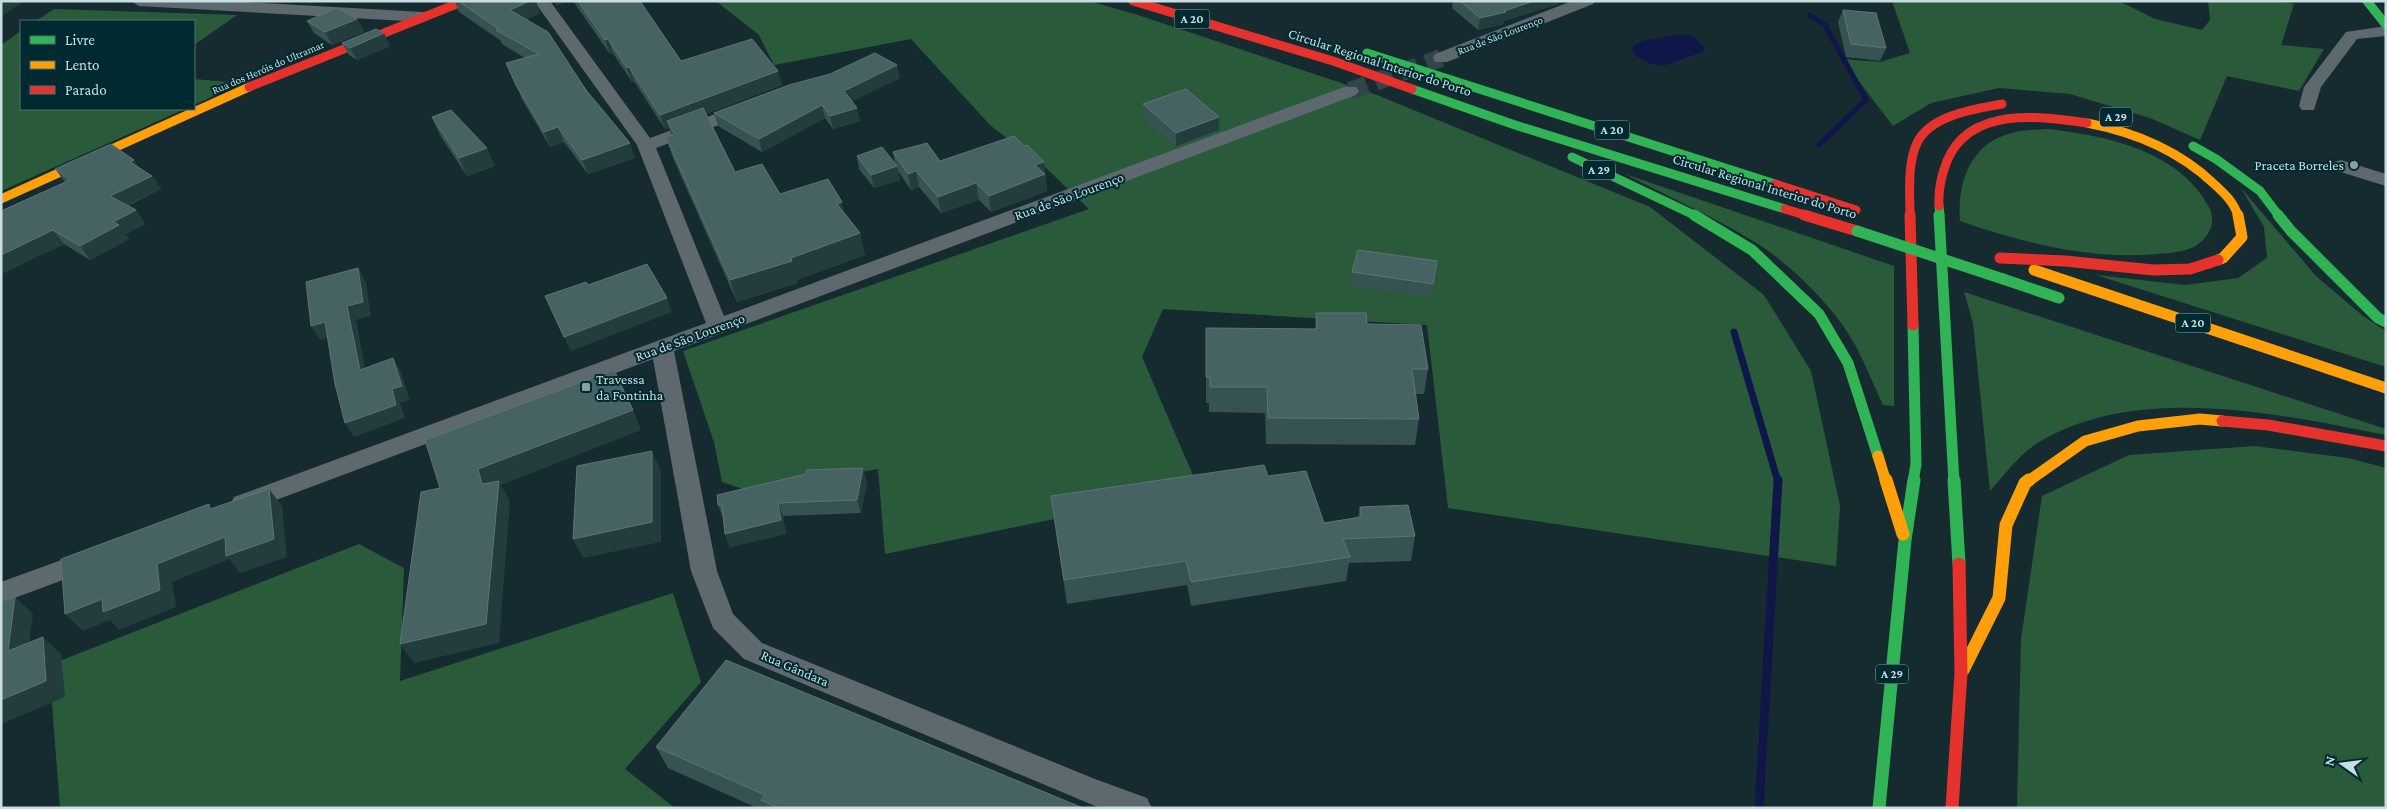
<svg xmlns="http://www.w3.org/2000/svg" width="2387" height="809" font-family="'Crimson Pro',serif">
<rect width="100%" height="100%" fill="#162b30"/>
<g fill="#295b3b">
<path d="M716 1H1089L1138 15 1377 95 1650 207 1764 295 1811 371 1840 506 1836 566 1448 508 1427 325 1163 309 1142 357 1199 489 885 554 878 469 752 492 722 482 714 442 683 351 1089 209 1043 165 991 126 911 39 774 65 759 35Z"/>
<path d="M1892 1H2119L2155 19 2202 30 2210 20 2208 1H2274L2294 4 2281 45 2324 49 2299 91 2227 76 2200 140 2150 118 2070 94 1999 88 1931 103 1893 126 1842 59 1880 62 1910 53Z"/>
<path d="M54 9 237 15 194 45V21H36Z"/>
<path d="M21 31V109H185L1 191V45Z"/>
<path d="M194 79 240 83V84L194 105Z"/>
<path d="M2047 129C2105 135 2181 151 2210 209 2216 222 2209 237 2197 245 2186 252 2170 253 2157 254 2089 260 2024 243 1960 221 1957 183 1970 143 2012 133 2022 130 2035 130 2047 129Z"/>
<path d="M1625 174 1894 266V406L1883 405C1871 379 1860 350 1844 327 1824 298 1783 258 1753 241 1712 216 1667 196 1625 174Z"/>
<path d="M2241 188 2316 276 2363 316 2386 331V367L2096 275 2185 285 2238 278 2267 258 2264 227Z"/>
<path d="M1964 292 2386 429V435C2281 414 2139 383 2041 441 2021 452 2005 474 1990 491L1973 323Z"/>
<path d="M2255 446 2348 458 2386 468V808H2017L2021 639 2042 496 2129 455Z"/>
<path d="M359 544 404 568 400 681 673 593 701 682 625 769 675 808H60L49 665Z"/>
</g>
<path fill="#0f1748" d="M1682 34C1692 34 1698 40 1705 48L1702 53C1670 60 1664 77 1633 53V46L1642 41Z"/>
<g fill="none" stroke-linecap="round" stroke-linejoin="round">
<path stroke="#0f1748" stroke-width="5.5" d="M1810 15 1825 25 1866 100 1819 145"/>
<path stroke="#0f1748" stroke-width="7" d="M1734 332 1778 482"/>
<path stroke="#0f1748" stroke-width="9" d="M1759 808 1778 480"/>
<path stroke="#31464b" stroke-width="18" stroke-dasharray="18 9" stroke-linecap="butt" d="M1350 91 1441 58"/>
<g fill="#5d686f" fill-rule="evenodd">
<path d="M131 1H227L423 12 429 14 431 17 429 20 423 22 139 6Z"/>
<path d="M534 1H550L650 138 740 105H752L755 109 752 113 656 148 724 316 1344 87H1356L1359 91 1356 95 674 351 717 571 733 614 762 643 1095 779 1147 798 1152 808H1100L744 659 713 628 691 571 653 359 252 509 243 512 234 509 231 503 234 497 706 323 637 145Z"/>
<path d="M1572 1H1595L1593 4 1447 62H1435L1433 58 1435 54Z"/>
<path d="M2386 26V36L2357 39 2321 87 2314 110H2302L2299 106 2304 87 2346 32Z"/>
<path d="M2341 160 2386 174V186L2334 170 2332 166 2334 162Z"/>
<path d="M89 550 98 553 102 560 98 567 1 603V582Z"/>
</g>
<g stroke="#30b455" stroke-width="9">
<path d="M2367 1 2386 25"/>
<path d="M1367 53 1775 184"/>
<path d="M1412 89 1515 125 1785 209"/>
<path d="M2193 146 2216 159 2260 191 2279 216"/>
<path d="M1572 157 1696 216"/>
<path d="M1939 206 1940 216"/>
</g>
<g stroke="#30b455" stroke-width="11">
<path d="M1694 215 1752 250 1819 314 1848 363 1878 456"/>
<path d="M1939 215 1954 482"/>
<path d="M2278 215 2291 231 2378 318 2386 322"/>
<path d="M2003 279 2059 298"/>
<path d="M1913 325 1916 464 1913 482"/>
</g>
<g stroke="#30b455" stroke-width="13">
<path d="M1954 480 1959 564"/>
<path d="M1879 808 1905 540 1914 480"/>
</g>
<g stroke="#ff9f0a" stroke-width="9">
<path d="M2087 123C2134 132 2178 150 2213 183 2224 193 2234 202 2238 216"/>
<path d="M1 199 249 87"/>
</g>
<g stroke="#ff9f0a" stroke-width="11">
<path d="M2218 260 2223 258 2242 237 2238 215"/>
<path d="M2034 270 2386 388"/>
<path d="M1878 456 1886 482"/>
<path d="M2027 482 2085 441 2138 426 2200 419 2222 421"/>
</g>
<g stroke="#ff9f0a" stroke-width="13">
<path d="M1886 480 1903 534"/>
<path d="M1963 670 1999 598 2006 525 2025 483 2029 480"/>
</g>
<g stroke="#e5322d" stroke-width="9">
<path d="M1133 1 1333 61 1412 89"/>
<path d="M249 87 464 1"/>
<path d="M1775 184 1856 210"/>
<path d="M1939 206C1938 190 1941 176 1947 161 1970 106 2039 116 2087 123"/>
<path d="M1785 209 1808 216"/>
<path d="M1910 216C1910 194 1907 164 1917 143 1930 115 1975 109 2002 104"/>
</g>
<g stroke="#e5322d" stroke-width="11">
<path d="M1804 215 1857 231"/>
<path d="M1910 215 1913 325"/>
<path d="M2000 258 2065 261 2153 270 2190 269 2218 260"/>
<path d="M2222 421 2268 425 2386 446"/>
</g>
<path stroke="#e5322d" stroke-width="13" d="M1952 808 1961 673 1959 564"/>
<path stroke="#30b455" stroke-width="11" d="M1857 231 2003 279"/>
</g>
<g fill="#375253">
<path d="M455 1H536L540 13 527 19 586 90 635 158 588 174 564 142 550 147 522 99 506 63 525 58 502 44 500 40 459 12Z"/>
<path d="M573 1H640L681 61 782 85 706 114 735 172 780 194 845 213 860 233 865 255 797 280 798 283 737 302 673 158 666 137 671 136 669 128 665 129 634 81 632 82 613 53 610 54Z"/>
<path d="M1453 1H1559L1558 4 1504 21V24L1478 30 1452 8Z"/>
<path d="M1843 10 1886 48 1880 61 1846 57 1838 22Z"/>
<path d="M357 19 364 32 332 45 314 33 307 21Z"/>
<path d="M342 43 390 46 357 60 349 55Z"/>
<path d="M900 78 852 101 860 121 833 129 825 118 762 152 718 126 714 113Z"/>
<path d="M1143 104 1219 130 1176 146 1143 118Z"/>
<path d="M432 117 495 166 467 176 440 135Z"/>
<path d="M1024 146 1044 162 1047 191 991 212 979 200 941 213 919 187 911 190 898 171 900 180 874 188 859 169 857 156 895 164 893 152 940 161Z"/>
<path d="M139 168 152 176 161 189 128 206 136 210 145 224 125 234 129 239 90 260 64 244 1 274V211L65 182 55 169Z"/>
<path d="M1437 261 1431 297 1351 286 1352 272Z"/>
<path d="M1316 313 1367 324 1428 369 1424 394H1415L1419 419 1415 445 1266 444 1265 413 1209 412V403H1206V328L1315 329Z"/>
<path d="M1268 476 1324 523 1358 517 1360 507 1415 536 1411 561 1349 563 1346 581 1191 606 1187 585 1067 604 1054 520 1051 496Z"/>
<path d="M867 482 861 513 783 516 786 534 730 547 725 534 723 518 718 505Z"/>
<path d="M656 747 1083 808H757L668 768Z"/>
</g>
<g fill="#233c3e">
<path d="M1 1H24L1 17Z"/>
<path d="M530 1H536L540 13 516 24 510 10Z"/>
<path d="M554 1H568L556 6Z"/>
<path d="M1534 1H1559L1558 4 1504 21V24L1478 30 1480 18Z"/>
<path d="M357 19 364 32 332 45 325 32Z"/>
<path d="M384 33 390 46 357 60 350 48Z"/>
<path d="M608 39 613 53 610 54 605 40Z"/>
<path d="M897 65 900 78 847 104 844 91Z"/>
<path d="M629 67 634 81 632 82 627 68Z"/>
<path d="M778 71 782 85 671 127 667 121 669 128 665 129 660 115Z"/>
<path d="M822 105 825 118 762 152 759 139Z"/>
<path d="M857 108 860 121 833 129 830 116Z"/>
<path d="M1219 117V130L1176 146V133Z"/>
<path d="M558 127 564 142 550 147 544 132Z"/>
<path d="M630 143 635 158 588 174 582 160Z"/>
<path d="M487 148 495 166 467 176 459 158Z"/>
<path d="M134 160 143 173 130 162Z"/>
<path d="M1044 162 1047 191 991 212 989 196 1035 165Z"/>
<path d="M897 166 900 180 874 188 871 175Z"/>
<path d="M916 171 919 187 911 190 908 174Z"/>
<path d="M152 176 161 189 120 209 110 196Z"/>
<path d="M976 183 979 200 941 213 938 197Z"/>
<path d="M842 202 847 224 837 204Z"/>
<path d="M136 210 145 224 125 234 129 239 90 260 80 246 113 222Z"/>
<path d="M53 230 64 244 1 274V255Z"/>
<path d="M860 233 865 255 797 280 798 283 737 302 730 280Z"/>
<path d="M358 268 366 282 371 316 356 320 368 384 360 370 347 306Z"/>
<path d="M667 298 672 312 571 351 564 337Z"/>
<path d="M325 322 333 336 320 340 311 326Z"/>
<path d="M393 358 401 372 410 400 400 403 405 418 354 437 345 423 392 389Z"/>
<path d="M633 410 641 430 501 485 510 501 499 643 414 663 400 644 482 484 478 469Z"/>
<path d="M652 451 661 471V542L583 558 573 539Z"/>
<path d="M863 468 867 482 861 513 857 500Z"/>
<path d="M269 489 282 506 287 557 240 573 229 559 172 582 176 607 119 630 110 620 83 631 65 614 157 564Z"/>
<path d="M778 503 783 516 786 534 730 547 725 534Z"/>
<path d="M15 597 33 614 26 668 8 651Z"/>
<path d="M43 637 61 654 65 697 1 724V700Z"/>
</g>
<g fill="#476262" stroke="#5b7576">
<path d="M458 1H530L510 10 548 32 586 90 630 143 582 160 558 127 544 132 516 85 506 63 539 54 496 30 499 29Z"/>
<path d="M578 1H640L681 61 752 39 778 71 660 115 629 67 627 68 608 39 605 40Z"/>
<path d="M1460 1H1534L1504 11 1506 12 1480 18Z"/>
<path d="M337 8 357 19 325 32 307 21Z"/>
<path d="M1843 10 1876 13 1886 48 1851 44Z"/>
<path d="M376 29 384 33 350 48 342 43Z"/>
<path d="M875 53 897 65 844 91 857 108 830 116 822 105 759 139 714 113 789 85 830 74Z"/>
<path d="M1186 89 1219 117 1176 133 1143 104Z"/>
<path d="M703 108 735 172 762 164 780 194 828 179 842 202 837 204 860 233 791 258 792 261 730 280 666 137 675 134 667 121Z"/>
<path d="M451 110 487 148 459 158 432 117Z"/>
<path d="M1014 136 1024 146 1027 145 1044 162 1035 165 1045 174 989 196 976 183 938 197 916 171 908 174 893 152 927 143 940 161Z"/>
<path d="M111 144 134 160 130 162 152 176 110 196 136 210 113 222 119 225 80 246 53 230 1 255V211L70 180 55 169Z"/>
<path d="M882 147 897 166 871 175 857 156Z"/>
<path d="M1358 250 1437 261 1433 284 1352 272Z"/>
<path d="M647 264 667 298 564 337 545 296 586 282 588 285Z"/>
<path d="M358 268 363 302 347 306 360 370 393 358 402 386 392 389 396 405 345 423 335 384 325 322 311 326 306 282Z"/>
<path d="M1316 313H1366L1367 324 1421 325 1428 369H1412L1419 419 1268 418 1267 387H1210V377H1206V328L1317 329Z"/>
<path d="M614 370 633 410 478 469 482 484 499 481 486 624 400 644 421 492 440 488 425 440Z"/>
<path d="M652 451V522L573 539 577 466Z"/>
<path d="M1264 465 1268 476 1306 471 1324 523 1361 517 1360 507 1408 505 1415 536 1343 539 1350 557 1191 582 1186 561 1064 580 1051 496Z"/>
<path d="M863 468 857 500 778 503 781 520 725 534 722 505H718L717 495 806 474 807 470Z"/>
<path d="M269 489 274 539 226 556 225 537 157 564 160 590 103 612 102 599 65 614 61 559 209 504 210 509Z"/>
<path d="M15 597 8 651 43 637 46 681 1 700V601Z"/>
<path d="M726 660 1083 808H778L761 800 765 795 656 747Z"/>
</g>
<g fill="#8a9fa4" stroke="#002930" stroke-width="2">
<circle cx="2354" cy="165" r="5"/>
<rect x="581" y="382" width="10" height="10" rx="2.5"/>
</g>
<g text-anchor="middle" stroke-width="4" stroke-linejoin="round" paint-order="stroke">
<g font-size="11" fill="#c9dee2" stroke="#002930">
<text transform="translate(1500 35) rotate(-21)" y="4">Rua de São Lourenço</text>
<text transform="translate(268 67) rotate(-23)" y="4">Rua dos Heróis do Ultramar</text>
</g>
<g fill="#002930" stroke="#8da8ad" stroke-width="1">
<rect x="1174.5" y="9.5" width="35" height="19" rx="4"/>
<rect x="2100" y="107.5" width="32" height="19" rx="4"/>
<rect x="1594.5" y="120.5" width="35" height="19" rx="4"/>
<rect x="1583" y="160.5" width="32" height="19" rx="4"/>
<rect x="2175.5" y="313.5" width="35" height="19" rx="4"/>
<rect x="1876" y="664.5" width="32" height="19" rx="4"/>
</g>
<g font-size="12" font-weight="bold" fill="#c9dee2">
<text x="1192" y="23">A 20</text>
<text x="2116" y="121">A 29</text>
<text x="1612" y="134">A 20</text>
<text x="1599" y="174">A 29</text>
<text x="2193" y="327">A 20</text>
<text x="1892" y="678">A 29</text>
</g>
<g font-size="14" fill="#c9dee2" stroke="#002930">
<text transform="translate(1380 62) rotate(18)" y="5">Circular Regional Interior do Porto</text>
<text transform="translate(1765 186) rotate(17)" y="5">Circular Regional Interior do Porto</text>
<text transform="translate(1069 196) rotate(-20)" y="5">Rua de São Lourenço</text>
<text transform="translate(690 337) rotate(-20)" y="5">Rua de São Lourenço</text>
<text transform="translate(795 668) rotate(23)" y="5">Rua Gândara</text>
</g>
<g font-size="14" fill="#c9dee2" stroke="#002930" text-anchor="end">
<text x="2344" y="170">Praceta Borreles</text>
<text x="596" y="384" text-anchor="start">Travessa<tspan x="596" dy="16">da Fontinha</tspan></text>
</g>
</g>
<rect width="2387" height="809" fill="none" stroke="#c9dee2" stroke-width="5"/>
<rect x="20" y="20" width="175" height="90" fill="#002930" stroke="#507177"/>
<rect x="30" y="36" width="25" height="8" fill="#30b455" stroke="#507177"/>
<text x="65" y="45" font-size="15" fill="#c9dee2">Livre</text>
<rect x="30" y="61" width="25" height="8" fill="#ff9f0a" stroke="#507177"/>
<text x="65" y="70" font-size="15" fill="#c9dee2">Lento</text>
<rect x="30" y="86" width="25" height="8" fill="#e5322d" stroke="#507177"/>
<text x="65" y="95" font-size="15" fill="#c9dee2">Parado</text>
<g transform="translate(2342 764) rotate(284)" stroke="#002930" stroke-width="4" paint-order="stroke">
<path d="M0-4L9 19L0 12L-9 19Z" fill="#c9dee2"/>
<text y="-8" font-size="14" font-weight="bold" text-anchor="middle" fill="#c9dee2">N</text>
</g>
</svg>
